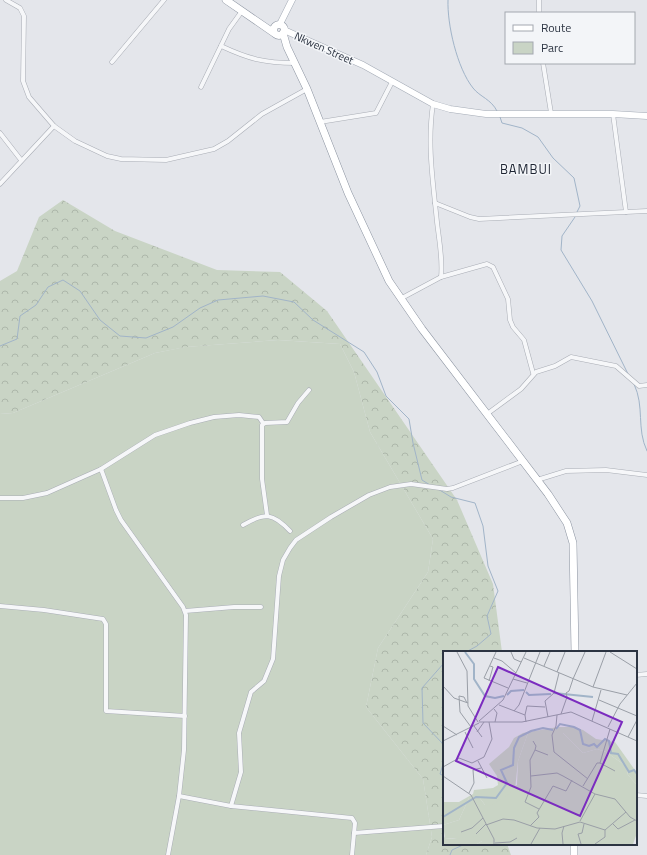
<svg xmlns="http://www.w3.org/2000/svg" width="647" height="855" font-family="'Titillium Web',sans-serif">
<defs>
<pattern id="forest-crowns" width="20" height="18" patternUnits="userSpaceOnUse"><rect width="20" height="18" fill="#c9d4c5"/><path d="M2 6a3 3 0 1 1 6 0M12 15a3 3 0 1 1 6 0" fill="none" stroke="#adb7aa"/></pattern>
</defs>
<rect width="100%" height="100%" fill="#e4e6eb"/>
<path fill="#c9d4c5" d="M278 340 340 344 354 372 370 432 433 539 428 572 378 648 366 707 423 779 432 837 426 855H0V414L13 413 155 353 185 347Z"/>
<path fill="url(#forest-crowns)" d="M63 200 115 231 217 270 280 272 327 311 457 500 493 584 502 652H444V844H507L511 855H426L432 837 423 779 366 707 378 648 428 572 433 539 370 432 354 372 340 344 278 340 186 347 155 353 13 413 0 414V281L17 271 39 217Z"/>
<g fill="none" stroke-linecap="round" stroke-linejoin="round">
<g stroke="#a1b4c8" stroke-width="1">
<path d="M448 0C447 24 457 68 473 88 480 97 491 99 497 111"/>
<path d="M500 117 502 123 522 128 538 137 553 158 574 178 580 206 577 212"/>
<path d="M575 217 562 236 561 250 592 301 629 376"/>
<path d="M0 346 17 339 20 316 36 305 48 287 63 280 80 291 100 320 120 336 146 338 173 327 200 308 218 300 263 296 294 302 313 320 364 352 377 372 386 396 409 419 413 443 422 480 430 485"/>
<path d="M634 384C645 407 636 428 647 451"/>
<path d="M438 489 451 497 475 503 483 526 488 566 498 591 487 616 491 634 477 646 466 652"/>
<path d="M444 663 422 688 423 723 444 745"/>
<path d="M444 761 440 774 444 776"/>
<path d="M450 855 452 850 465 844"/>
</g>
<g stroke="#a9adb5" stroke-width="5">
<g id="street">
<path d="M6 0 20 8 24 16 23 81 29 97 54 126 75 141 107 156 121 159 166 160 214 149 228 141 262 114 307 89"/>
<path d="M539 13V0"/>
<path d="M221 46C249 59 264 63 295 63"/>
<path d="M112 62 164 0"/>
<path d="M543 63 551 113"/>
<path d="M201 87 229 29 242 11"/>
<path d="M613 114 626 212"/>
<path d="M320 122 376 113 392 82"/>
<path d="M0 133 21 160"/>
<path d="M0 184 54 126"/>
<path d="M435 203 470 217 479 219 647 211"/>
<path d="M441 277 487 264 493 267 508 299 510 320 513 327 524 340 533 373"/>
<path d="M400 299 441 277C443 259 439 240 437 222 433 182 427 144 433 104"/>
<path d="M487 414 521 389 536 372 555 366 571 357 616 366 639 386 647 385"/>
<path d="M101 469 116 510 121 520 183 607 186 615 184 750 179 796 168 855"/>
<path d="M537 480 566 471 606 470 647 475"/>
<path d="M0 498H23L47 493 101 469 155 435 190 423 214 417 239 415 259 417 263 423"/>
<path d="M267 515 262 479V425L265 423 287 422 298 403 309 390"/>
<path d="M243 525C265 512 273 513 290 531"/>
<path d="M0 606 44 610 103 619 106 624V711L185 716"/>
<path d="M185 611 234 607H261"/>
<path d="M636 675 647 674"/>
<path d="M636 795 647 796"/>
<path d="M179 796 231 806 352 818 355 823 352 855"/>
<path d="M231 806 241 772 239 733 251 692 264 681 273 659 279 576 283 560 290 548 296 540 331 517 369 495 390 487 411 484 447 489 453 488 523 461"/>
<path d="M354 833 444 826"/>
</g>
</g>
<g stroke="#a4abb6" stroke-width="7">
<g id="primary">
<path d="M280 24 292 0"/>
<path d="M284 30 363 65 433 104 450 109 486 114H613L647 116"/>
</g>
</g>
<g stroke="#8c94a1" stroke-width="8">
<g id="highway">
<path d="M226 0 274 33"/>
<circle cx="279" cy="30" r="5.5"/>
<path d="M283 33 287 47 307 89 348 193 389 281 422 329 548 494 567 523 573 543 575 652"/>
<path d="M574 855V844"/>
</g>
</g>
<use href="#street" stroke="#f6f7f9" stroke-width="4"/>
<use href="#primary" stroke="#fff" stroke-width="6"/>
<use href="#highway" stroke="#fff" stroke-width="7"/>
</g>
<g text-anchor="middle" stroke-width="3" stroke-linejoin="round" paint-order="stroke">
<g font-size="11" fill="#2c3442" stroke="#f3f5f8">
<text transform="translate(324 48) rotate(24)" y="4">Nkwen Street</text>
</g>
<g font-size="13" letter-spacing="1" fill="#1e2533" stroke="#f3f5f8">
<text x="526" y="174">BAMBUI</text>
</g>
</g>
<g transform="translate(443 651)">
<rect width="194" height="194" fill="#e4e6eb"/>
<path d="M85 82H120L140 102 154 98 163 101 183 115 185 124 194 134V182L190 193H34L39 190 2 187 0 174 16 169 26 147 36 146 42 154 74 134 75 110Z" fill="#c9d4c5"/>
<path d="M115 76H130L140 79 153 88 172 91 194 122V134L185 124 183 115 163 101 154 98 140 102 120 82H85L75 110 72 139 47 155 42 154 36 146 26 147 16 169 0 174V151H16L30 143 31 139 50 137 55 134 54 125 46 113 66 96 71 87 80 82ZM0 183 2 187 11 188 36 185 39 190 34 193H0Z" fill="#c9d4c5"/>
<path fill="none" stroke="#a1b4c8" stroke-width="2" d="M22 1 31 13V28L42 45 52 47 61 45M83 41 86 44 108 43M111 42 150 46M64 44 68 40 81 39M113 78 117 73 131 76 137 79 140 93 146 95 151 93 154 96 162 88 166 90 168 102 175 103 186 121 191 119 194 123M0 166 33 146 53 147 64 132 58 119 70 114 71 97 76 86 88 80 100 77 110 79"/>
<path fill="none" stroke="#9a9fa7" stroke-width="1" d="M14 1 24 20 25 55 35 71M53 1 41 27 65 37M68 1 71 8 78 11M167 1 194 18M51 7 59 10 73 22M81 7 150 36 184 44M101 15 107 1M114 21 122 1M70 28 84 32M130 28 142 1M46 30 50 16 47 15M0 35 11 47 25 52M150 36 163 1M156 49 194 65M24 52 21 46 16 45 17 61 28 76M56 54 82 64 83 71M51 58 54 62 52 71M71 60 76 54 97 1M118 63 124 46 123 42 126 40 130 28M82 64 84 55 102 56M114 64 113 75 109 84 111 101 145 128M105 66 102 50 111 42 116 22M36 70 60 49 83 1M149 70 158 39M36 71H79L128 61 194 90M0 75 14 84M31 75 39 86M165 76 177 53 194 32M22 81 30 97M34 81 41 71M185 86 194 69M0 90 36 72M90 90 93 95 92 99 105 104M92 99 87 109 88 136 82 151 96 158M35 110 44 127M157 112 172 120M0 116 16 107 29 112 41 106 49 88 46 71M0 125 28 144 51 188V193M88 125 114 122 120 125 152 143 172 148 187 166 194 170M140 135 154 112H157L167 78M26 142 31 132 30 119 38 117M137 170 152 143M170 173 175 178 192 169M43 174 60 168 71 169 94 177 112 178 137 171 162 179M87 175 96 166 94 162 110 135 123 140 129 129M18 181 29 177 40 167M33 183 43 173M52 192 67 191 74 187M88 193 97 177M120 193 119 182 121 175M138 193 135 183 139 182 141 173M152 193 162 186V179L183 161"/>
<path fill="#7b2cbf" fill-opacity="0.15" stroke="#7b2cbf" stroke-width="2" d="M55 16 179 71 137 165 13 110Z"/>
<rect width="194" height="194" fill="none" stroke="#2c3442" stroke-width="2"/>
</g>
<rect x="505" y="12" width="130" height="52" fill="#f3f5f8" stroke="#a3a8af"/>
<rect x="513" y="25" width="20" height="6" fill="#ffffff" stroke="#a3a8af"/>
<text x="541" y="32" font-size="12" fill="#2c3442">Route</text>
<rect x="513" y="42" width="20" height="12" fill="#c9d4c5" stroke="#a3a8af"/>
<text x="541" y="52" font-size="12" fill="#2c3442">Parc</text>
</svg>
